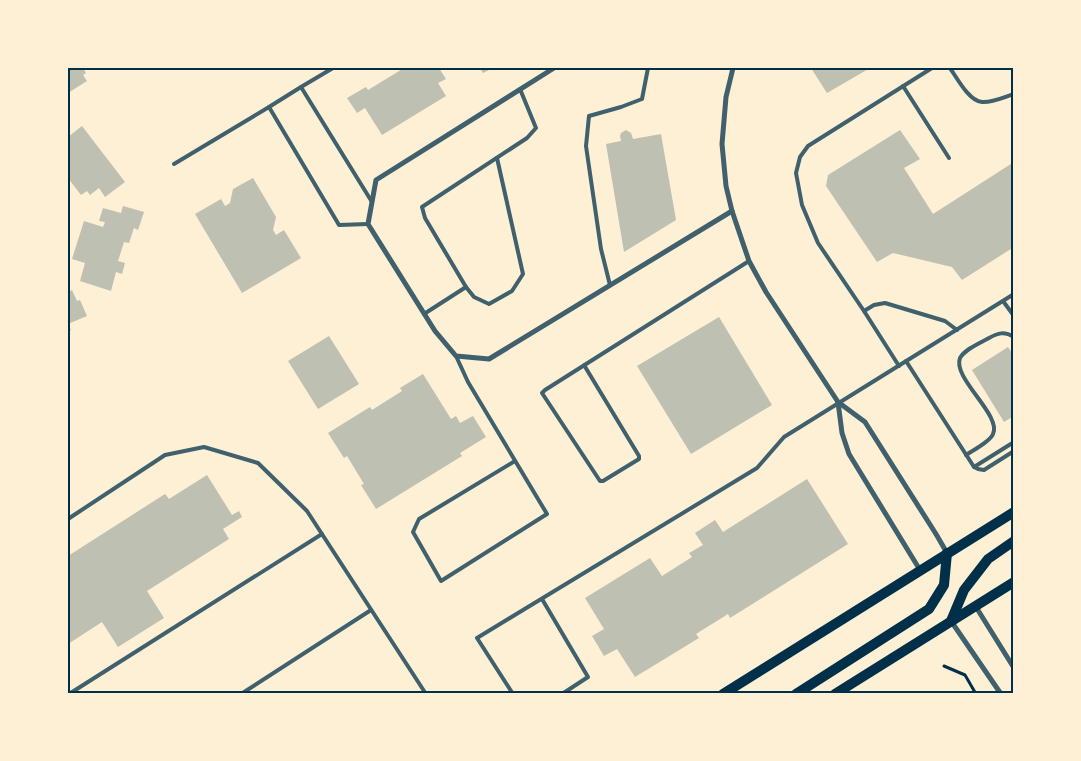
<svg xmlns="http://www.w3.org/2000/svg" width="1081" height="761" font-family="'Public Sans',sans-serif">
<rect width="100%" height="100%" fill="#fdf0d5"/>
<g fill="#bec0b2">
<path d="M68 68H83L86 73 83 75 87 81 68 93Z"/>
<path d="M404 68H439L446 79 438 83 446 96 382 135 365 108 357 113 347 98 366 87 368 90Z"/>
<path d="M480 68H493L483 73Z"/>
<path d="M811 68H870L827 93Z"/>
<path d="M82 126 125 182 105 197 99 188 90 195 87 191 81 195 68 178V137Z"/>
<path d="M626 130 631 133 633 139 661 134 676 220 624 252 606 144 621 141 620 136 621 133Z"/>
<path d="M900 130 920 159 904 168 933 214 1014 162V247L962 280 952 267 893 253 877 262 826 186 828 175Z"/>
<path d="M253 178 276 217 273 230 276 235 284 230 301 258 242 293 195 214 221 199 225 206 230 203 233 189Z"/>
<path d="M123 206 144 212 138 230 134 228 129 243 124 242 118 261 125 263 122 274 116 272 111 291 80 281 85 263 72 259 84 221 103 227 105 222 99 221 103 208 121 213Z"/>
<path d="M72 290 77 301 80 300 87 316 68 324 71 330 68 332V292Z"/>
<path d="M719 317 772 405 691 454 637 366Z"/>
<path d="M329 336 359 384 318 409 288 361Z"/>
<path d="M1008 347 1014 356V416L1004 422 972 370Z"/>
<path d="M423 374 451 419 456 416 460 423 473 416 486 437 460 453 462 456 376 509 361 485 364 484 347 456 344 458 328 433 370 407 372 410 402 391 400 388Z"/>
<path d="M207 475 232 515 239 511 242 517 223 529 229 539 147 591 164 618 118 647 102 622 68 644V556L165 494 169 499Z"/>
<path d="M807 479 848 544 730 618 728 614 696 634 699 638 635 677 617 649 604 656 592 636 604 629 585 598 650 558 662 576 692 557 689 553 703 545 695 533 715 520 723 532Z"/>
</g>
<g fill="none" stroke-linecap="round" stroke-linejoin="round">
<path stroke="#003049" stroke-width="3" d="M944 666 965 675 976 694"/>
<g stroke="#3f606c" stroke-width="4">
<path d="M333 68 301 87 372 202"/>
<path d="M950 68C957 78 969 101 982 102 992 103 1004 97 1014 94"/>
<path d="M903 86 949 158"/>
<path d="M269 107 301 87"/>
<path d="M174 164 269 107 339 225 368 224"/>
<path d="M610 285 601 249 586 146 589 116 621 107 642 99 648 68"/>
<path d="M466 287 474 297 489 304 512 291 523 274 497 158"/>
<path d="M1003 301 1014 316"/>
<path d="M864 311 874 305 885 303 945 321 957 330"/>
<path d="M424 314 466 287 425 218 422 207 527 138 536 128 520 89"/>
<path d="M456 356 468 382 547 514 441 581 413 532 419 519 515 461"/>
<path d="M906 361 974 467 978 469 984 470 1014 451"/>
<path d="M584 365 639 456V459L603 481H600L542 393 545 390 749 261"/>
<path d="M899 366 864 311 818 243 802 205 796 173 800 157 808 146 932 68"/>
<path d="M966 455C973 450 990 442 993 434 1002 415 952 378 960 358 965 349 980 343 989 338 998 333 1004 331 1014 337"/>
<path d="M974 467 1014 442"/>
<path d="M68 519 165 455 204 447 258 463 307 511 426 694"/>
<path d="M542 599 588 677 562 694"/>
<path d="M69 694 322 534"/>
<path d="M241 694 371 610"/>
<path d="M513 694 477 638 757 468 784 437 1014 294"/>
</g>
<g stroke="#3f606c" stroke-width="5">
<path d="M554 68 376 180 368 224 435 331 456 356 489 359 732 211"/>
<path d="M733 68 726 97 722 144 726 186 732 211 749 261 766 292 838 402 865 422 936 534 947 553"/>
<path d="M838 402 842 433 849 454 920 570"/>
<path d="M976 607 1014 668"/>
<path d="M951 621 1001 694"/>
</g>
<g stroke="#003049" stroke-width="10">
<path d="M951 621 964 590 988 559 1014 541"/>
<path d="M723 694 1014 512"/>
<path d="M796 694 929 609 944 585 947 553"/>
<path d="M835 694 1014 582"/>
</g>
</g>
<rect width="1081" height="761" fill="none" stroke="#fdf0d5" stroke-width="138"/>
<rect x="69" y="69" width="943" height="623" fill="none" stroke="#003049" stroke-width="2"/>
</svg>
